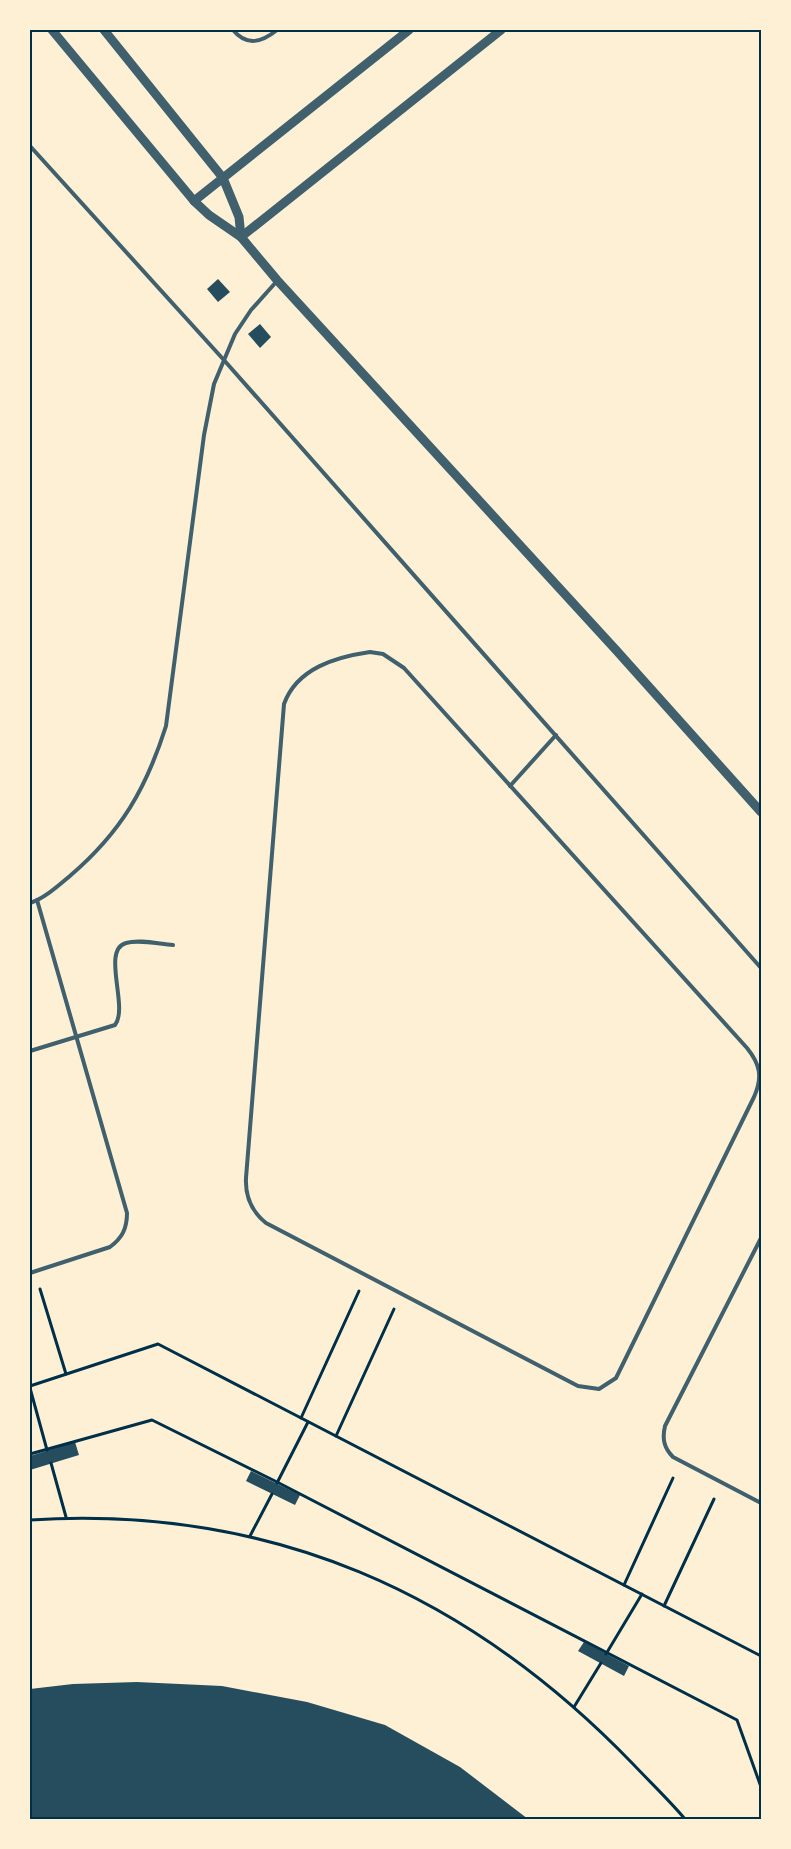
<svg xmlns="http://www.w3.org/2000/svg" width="791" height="1849" font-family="'Public Sans',sans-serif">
<rect width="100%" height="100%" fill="#fdf0d5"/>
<g fill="#264d5e">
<path d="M218 279 230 292 218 302 207 289Z"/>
<path d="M260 324 271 337 260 348 248 334Z"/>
<path d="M75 1442 79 1455 30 1470V1456Z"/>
<path d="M251 1471 300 1495 295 1505 246 1481Z"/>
<path d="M584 1642 629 1666 624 1676 578 1651Z"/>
<path d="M137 1682 222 1686 307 1702 385 1725 460 1767 528 1819H30V1689L73 1684Z"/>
</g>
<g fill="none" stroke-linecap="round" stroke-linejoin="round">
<g stroke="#003049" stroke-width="3">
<path d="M40 1289 66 1374"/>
<path d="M30 1386 158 1344 761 1656"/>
<path d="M30 1388 47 1450"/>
<path d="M301 1418 359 1291"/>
<path d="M336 1436 394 1309"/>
<path d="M30 1454 152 1420 277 1482 737 1720 761 1787"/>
<path d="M51 1463 66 1517"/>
<path d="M277 1483 308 1422"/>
<path d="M30 1520C270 1505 467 1592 633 1764 650 1782 669 1800 685 1819"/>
<path d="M250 1536 272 1494"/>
<path d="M624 1585 673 1478"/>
<path d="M664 1606 714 1499"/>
<path d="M606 1654 642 1594"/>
<path d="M574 1707 601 1663"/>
</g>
<g stroke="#3f606c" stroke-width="4">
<path d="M233 30C247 47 262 42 277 30"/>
<path d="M30 146 223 359 761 968"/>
<path d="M370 652 383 654 404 668 747 1048C760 1064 763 1077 754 1097L616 1378 599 1389 578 1386 266 1223C251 1211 245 1197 246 1178L284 704C297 668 336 657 370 652Z"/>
<path d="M510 786 556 735"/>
<path d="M30 903C45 898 59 885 71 875 121 832 146 789 166 726L204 435 214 384 235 334 251 310 277 281"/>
<path d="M30 1051 115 1025C129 1007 101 950 126 943 139 939 159 944 173 945"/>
<path d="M761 1238 665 1426C662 1439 664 1448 673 1457L761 1503"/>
<path d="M30 1273 110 1247C122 1238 127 1229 127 1213L37 900"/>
</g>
<g stroke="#3f606c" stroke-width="9">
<path d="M52 30 194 201 209 215 241 237 277 280 616 650 761 812"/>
<path d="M104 30 223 178 239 217 241 237"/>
<path d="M194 201 409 30"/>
<path d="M241 237 501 30"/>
</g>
</g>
<rect width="791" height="1849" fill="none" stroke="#fdf0d5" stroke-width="62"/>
<rect x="31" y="31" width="729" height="1787" fill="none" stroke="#003049" stroke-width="2"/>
</svg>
